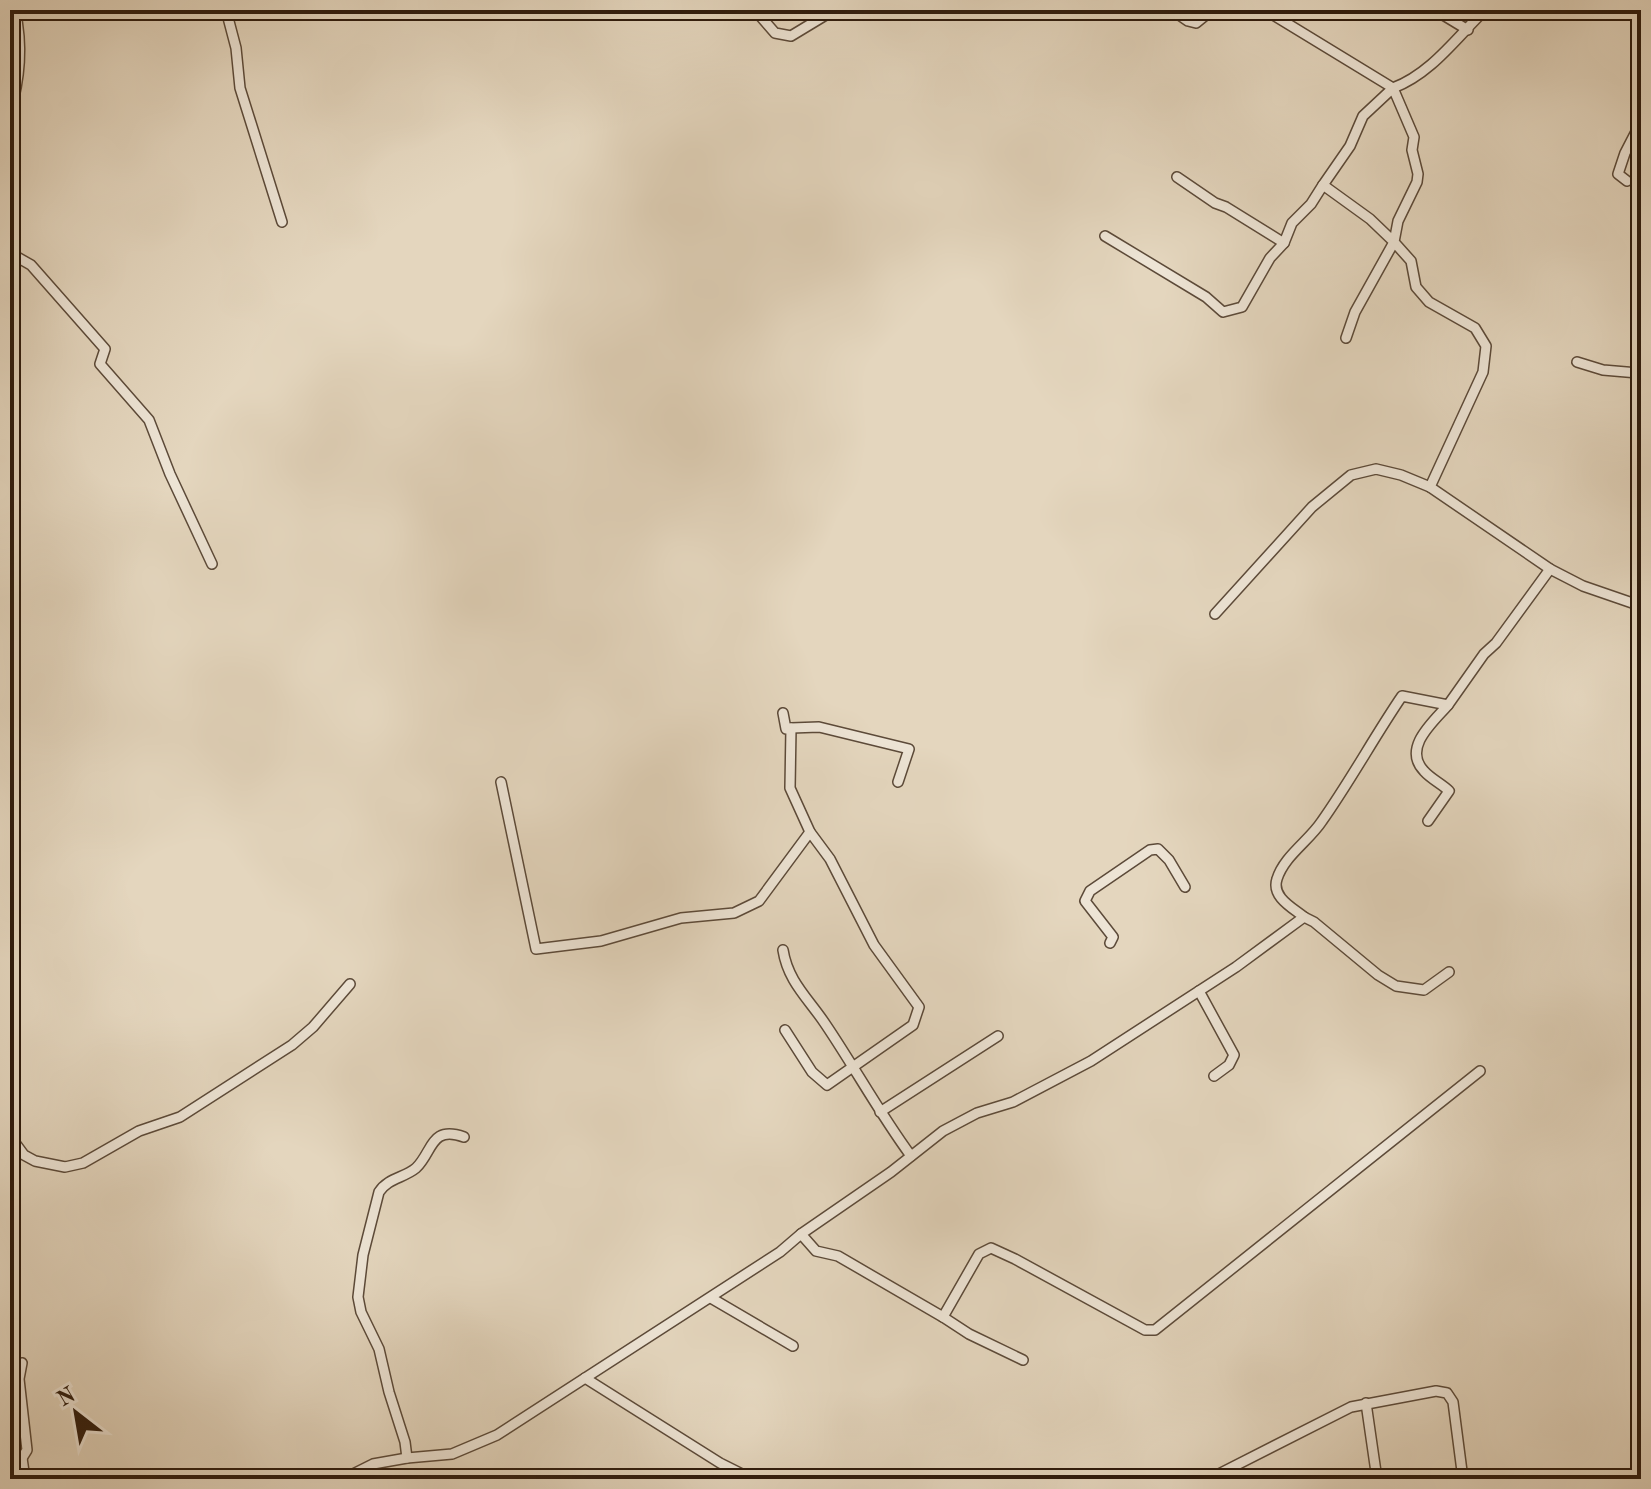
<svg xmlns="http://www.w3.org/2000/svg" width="1651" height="1489" font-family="'Old Standard TT',serif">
<rect width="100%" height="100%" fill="#e4d6be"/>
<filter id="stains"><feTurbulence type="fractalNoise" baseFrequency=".0025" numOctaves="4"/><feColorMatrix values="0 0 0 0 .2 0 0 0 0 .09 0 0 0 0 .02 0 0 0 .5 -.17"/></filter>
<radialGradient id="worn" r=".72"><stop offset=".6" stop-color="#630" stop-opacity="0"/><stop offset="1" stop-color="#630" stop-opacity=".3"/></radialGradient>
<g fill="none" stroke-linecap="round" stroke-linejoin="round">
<g stroke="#5c4a39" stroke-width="12">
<g id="minor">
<path d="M226 10 236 48 240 88 282 222"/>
<path d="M755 10 775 33 791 36 834 10"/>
<path d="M1172 10 1188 21 1196 23 1212 10"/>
<path d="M1265 10 1393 88C1431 74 1457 37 1485 10"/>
<path d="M1435 10 1468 30"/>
<path d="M10 113C20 78 23 46 15 10"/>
<path d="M1177 177 1215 203 1226 207 1284 243"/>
<path d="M1627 181 1618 174 1625 153 1641 122"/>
<path d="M1105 236 1206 297 1223 312 1242 307 1270 258 1284 243 1292 223 1311 204 1323 185"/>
<path d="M10 253 31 265 105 349 100 364 149 420 170 474 212 564"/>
<path d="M1346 338 1355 312 1394 242 1370 219 1323 185 1350 146 1363 116 1393 88 1414 137 1412 150 1418 174 1417 182 1398 221 1394 242 1411 261 1416 287 1429 302 1475 328 1486 346 1483 372 1430 487 1550 569 1583 586 1641 606"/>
<path d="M1577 362 1603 370 1638 373 1641 370"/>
<path d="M1215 614 1312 507 1351 475 1376 469 1401 475 1430 487"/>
<path d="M783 713 786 729 791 728 790 788 810 832 830 859 874 945 919 1007 913 1025 827 1085 812 1072 785 1030"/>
<path d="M791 728 819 727 909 749 898 782"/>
<path d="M501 782 536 949 601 941 681 918 734 913 759 901 810 832"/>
<path d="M1428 821 1449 791C1442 784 1431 779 1424 771 1402 748 1433 722 1448 705"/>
<path d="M1304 917 1314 922 1378 975 1396 986 1424 990 1449 972"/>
<path d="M1110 943 1113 937 1085 901 1090 891 1150 850 1158 849 1169 860 1185 887"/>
<path d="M783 950C788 982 809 999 826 1025 855 1068 880 1114 911 1156"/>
<path d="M1199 991 1234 1055 1229 1065 1214 1076"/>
<path d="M880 1112 998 1036"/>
<path d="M10 1136 24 1155 35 1161 65 1167 83 1163 139 1131 180 1117 292 1045 313 1027 350 984"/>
<path d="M711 1298 793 1346"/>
<path d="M943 1317 838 1256 816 1251 801 1234 891 1172 943 1131 977 1113 1013 1102 1091 1061 1236 967 1304 917C1293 908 1271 897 1277 879 1284 856 1309 841 1322 821 1351 780 1374 737 1402 696L1448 705 1484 654 1496 643 1550 569"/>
<path d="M1023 1360 969 1334 943 1317 979 1254 991 1248 1015 1259 1145 1330H1155L1480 1071"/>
<path d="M22 1363 19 1379 27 1450 22 1458"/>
<path d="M585 1378 720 1463 752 1479"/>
<path d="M1366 1403 1377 1479"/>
<path d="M10 1458 18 1456 22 1458 25 1479"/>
<path d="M407 1458 405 1442 389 1392 379 1349 361 1312 358 1297 363 1255 379 1192C388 1178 404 1178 416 1168 433 1152 430 1125 464 1137"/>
<path d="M343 1479 373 1464 407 1458 452 1454 497 1435 780 1252 801 1234"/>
<path d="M1209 1479 1351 1407 1436 1391 1447 1393 1453 1402 1463 1479"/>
</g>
</g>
<use href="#minor" stroke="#ede4d5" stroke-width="9"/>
</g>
<rect width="1651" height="1489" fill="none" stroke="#e4d6be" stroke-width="40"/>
<rect x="12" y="12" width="1627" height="1465" fill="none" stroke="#2e1b0d" stroke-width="4"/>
<rect x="20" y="20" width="1611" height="1449" fill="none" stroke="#2e1b0d" stroke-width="2"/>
<g transform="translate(76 1413) rotate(329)" stroke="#ede4d5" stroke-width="6" paint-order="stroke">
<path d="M0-6L14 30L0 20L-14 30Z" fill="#2e1b0d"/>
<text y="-12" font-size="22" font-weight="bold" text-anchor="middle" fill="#2e1b0d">N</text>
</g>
<rect width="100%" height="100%" filter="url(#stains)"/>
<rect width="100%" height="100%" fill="url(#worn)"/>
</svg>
